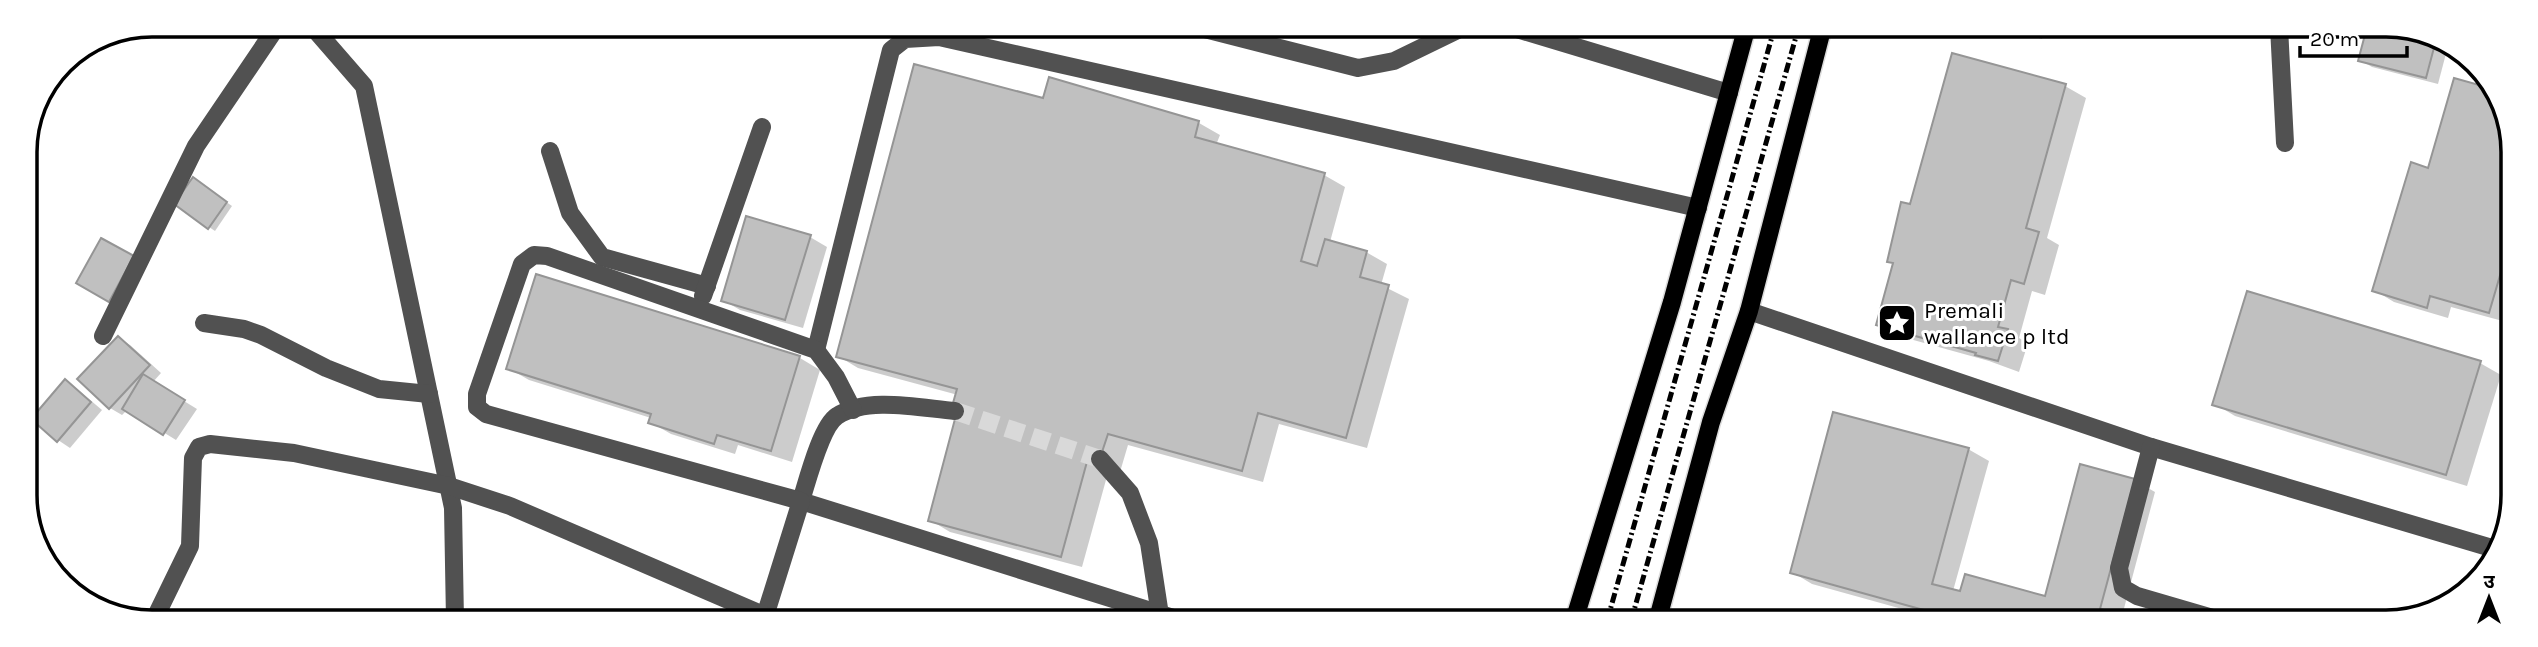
<svg xmlns="http://www.w3.org/2000/svg" width="2538" height="647" font-family="Karla,'Noto Sans Devanagari',sans-serif">
<rect width="100%" height="100%" fill="#fff"/>
<g fill="#0003">
<path d="M2012 27H2046L2042 39 2024 34Z"/>
<path d="M2369 27H2412L2448 46 2438 84 2372 67 2360 60Z"/>
<path d="M1050 79 1199 123 1220 135 1216 145 1324 175 1345 187 1330 242 1366 252 1387 264 1381 285 1409 299 1367 448 1279 424 1263 482 1128 445 1120 472 1109 469 1082 567 950 532 930 520 957 420 958 395 858 368 838 356 1044 100Z"/>
<path d="M2065 86 2086 98 2047 238 2059 245 2045 295 2032 291 2019 338 2028 343 2019 372 1989 361 1899 336 1878 324 1895 264 1889 261 1911 206Z"/>
<path d="M2491 90 2511 126 2510 323 2451 307 2448 318 2394 302 2374 290 2429 170Z"/>
<path d="M199 183 232 206 215 231 209 227Z"/>
<path d="M810 237 827 247 803 328 740 310 723 300Z"/>
<path d="M537 276 800 358 820 370 792 462 738 445 735 454 671 434 650 422 651 418 529 380 508 368Z"/>
<path d="M2248 293 2480 363 2501 375 2467 486 2235 416 2215 404Z"/>
<path d="M118 338 130 345 161 373 153 382 197 409 176 440 127 410 122 415 110 408Z"/>
<path d="M65 382 77 389 102 410 70 448 58 440Z"/>
<path d="M1968 449 1989 461 1953 591 2046 598 2134 480 2155 492 2122 616 2144 622H1949L1812 584 1792 572Z"/>
</g>
<g fill="#c0c0c0" stroke="#959595" stroke-width="2">
<path d="M2367 27H2412L2436 40 2426 78 2358 61Z"/>
<path d="M1952 53 2066 84 2026 228 2039 232 2024 284 2011 280 1998 327 2008 329 1998 361 1975 355 1976 353 1876 325 1893 263 1887 262 1901 202 1910 204Z"/>
<path d="M914 64 1043 98 1049 77 1199 121 1195 137 1325 173 1301 261 1317 266 1325 239 1367 251 1360 277 1389 285 1346 438 1258 413 1242 471 1108 434 1099 461 1088 458 1061 557 928 521 955 419 949 417 957 389 836 357Z"/>
<path d="M2454 78 2490 88 2511 126V238L2489 313 2430 296 2427 308 2372 291 2411 162 2428 168Z"/>
<path d="M193 177 227 202 208 229 174 204Z"/>
<path d="M746 216 811 235 785 320 721 301Z"/>
<path d="M101 238 134 256 109 302 76 283Z"/>
<path d="M536 274 800 356 771 451 717 435 714 444 648 423 651 414 506 369Z"/>
<path d="M2247 291 2481 361 2446 475 2212 405Z"/>
<path d="M118 336 150 365 109 409 77 379Z"/>
<path d="M143 374 185 400 163 435 122 409Z"/>
<path d="M65 379 91 402 57 442 31 419Z"/>
<path d="M1833 412 1969 448 1932 584 1960 591 1965 574 2045 596 2080 464 2135 479 2100 609 2151 622H1967L1790 573Z"/>
</g>
<g fill="none" stroke-linecap="round" stroke-linejoin="round">
<path stroke="#d9d9d9" stroke-width="18" stroke-dasharray="18 9" stroke-linecap="butt" d="M955 411 1100 459"/>
<g stroke="#dbdbdb" stroke-width="21">
<g id="major">
<path d="M1574 621 1672 302 1747 26"/>
<path d="M1657 622 1711 422 1749 311 1823 26"/>
</g>
</g>
<g stroke="#515151" stroke-width="18">
<path d="M311 25 364 86 453 508 455 620"/>
<path d="M1193 26 1358 68 1394 61 1466 26"/>
<path d="M1507 26 1729 93"/>
<path d="M2279 27 2285 143"/>
<path d="M550 151 570 213 602 257 707 286"/>
<path d="M703 296 762 127"/>
<path d="M1749 311 2151 447 2495 549"/>
<path d="M204 323 244 329 261 335 326 368 379 389 429 394"/>
<path d="M103 336 196 146 278 25"/>
<path d="M816 350 891 50 905 39 939 37 1698 208"/>
<path d="M955 411C920 408 867 396 837 416 821 426 807 482 801 501L1183 621"/>
<path d="M2151 447 2119 568 2123 588 2137 596 2226 622"/>
<path d="M1100 459 1130 493 1149 543 1160 615"/>
<path d="M765 616 801 501 486 414 477 407V394L522 264 534 255 547 256 816 350 836 377 853 410"/>
<path d="M154 620 190 546 193 458 199 447 210 444 294 453 449 486 510 506 777 621"/>
</g>
<use href="#major" stroke="#000" stroke-width="18"/>
<g stroke="#000" stroke-width="5" stroke-dasharray="10 3.5 2 3.5" stroke-linecap="butt">
<path d="M1607 621 1775 26"/>
<path d="M1631 621 1799 26"/>
</g>
</g>
<defs>
<g id="sight-square" transform="scale(2.0125)"><rect x="-9" y="-9" width="18" height="18" rx="4" fill="#000" stroke="#fff"/><path d="M0-6L1.8-2.2L6-1.7L2.9 1.2L3.7 5.4L0 3.3L-3.7 5.4L-2.9 1.2L-6-1.7L-1.8-2.2Z" fill="#fff"/></g>
</defs>
<g fill-rule="evenodd">
<use href="#sight-square" x="1897" y="323"/>
</g>
<g text-anchor="middle" stroke-width="6" stroke-linejoin="round" paint-order="stroke">
<g font-size="23" fill="#000" stroke="#fff" text-anchor="start">
<text x="1924" y="318">Premali<tspan x="1924" dy="26">wallance p ltd</tspan></text>
</g>
</g>
<path d="M0 0H2538V647H0ZM152 37H2386A115 115 0 0 1 2501 152V495A115 115 0 0 1 2386 610H152A115 115 0 0 1 37 495V152A115 115 0 0 1 152 37Z" fill="#fff" fill-rule="evenodd"/>
<path fill="none" stroke="#000" stroke-width="3.5" d="M152 37H2386A115 115 0 0 1 2501 152V495A115 115 0 0 1 2386 610H152A115 115 0 0 1 37 495V152A115 115 0 0 1 152 37Z"/>
<g transform="translate(2489 598)" stroke="#ffffff" stroke-width="5" paint-order="stroke">
<path d="M0-5L12 26L0 18L-12 26Z" fill="#000000"/>
<text y="-10" font-size="19" font-weight="bold" text-anchor="middle" fill="#000000">उ</text>
</g>
<path d="M2300 46v10h107v-10" fill="none" stroke="#000000" stroke-width="3.5"/>
<text x="2310" y="46" font-size="21" fill="#000000" stroke="#ffffff" stroke-width="5" paint-order="stroke">20 m</text>
</svg>
